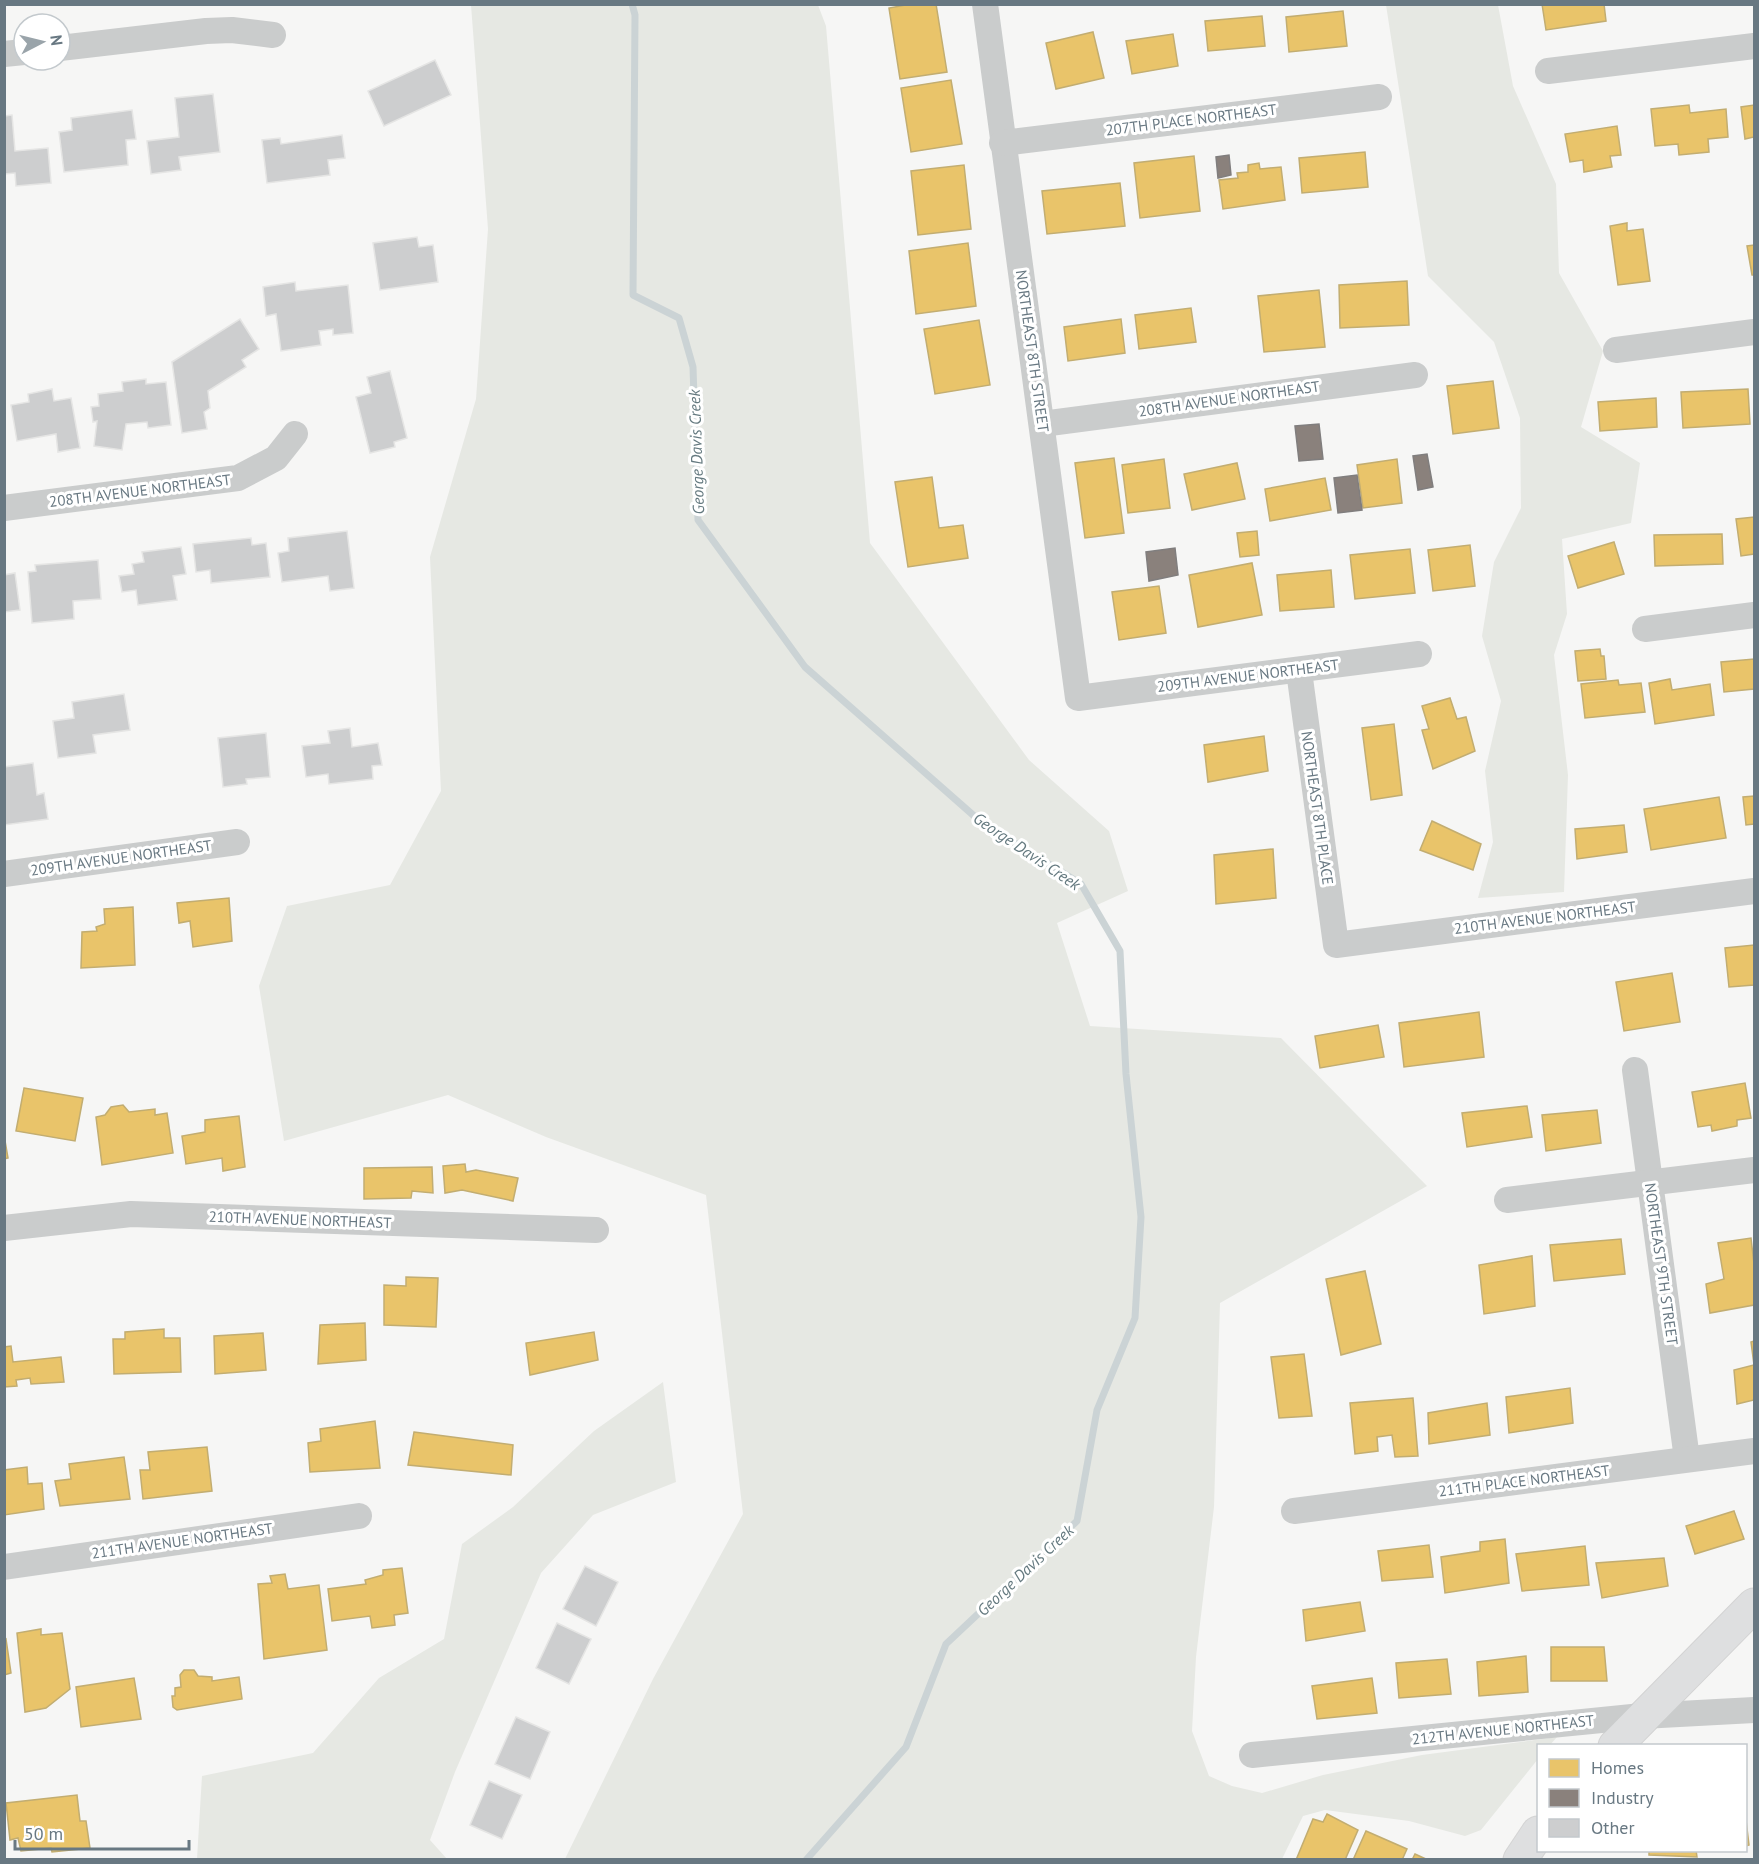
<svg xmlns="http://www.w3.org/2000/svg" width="1759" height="1864" font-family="'PT Sans',sans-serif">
<rect width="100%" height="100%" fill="#f6f6f5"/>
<g fill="#e6e8e3">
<path d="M471 5H818L826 26 870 543 1029 760 1109 831 1128 891 1057 923 1090 1026 1281 1038 1427 1186 1220 1303 1214 1507 1196 1657 1192 1731 1209 1776 1232 1786 1262 1793 1323 1775 1422 1755 1557 1737 1550 1745 1538 1746V1759L1481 1830 1465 1836 1409 1821 1325 1810 1303 1816 1282 1859H565L653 1679 743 1514 706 1195 546 1137 448 1095 284 1141 259 986 287 906 390 885 441 791 430 557 476 399 488 229Z"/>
<path d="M1386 5H1498L1513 86 1556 184 1559 273 1603 351 1581 427 1640 463 1631 523 1562 539 1567 614 1554 655 1568 775 1564 892 1478 898 1493 842 1485 771 1501 701 1482 636 1494 562 1521 508 1520 418 1494 342 1428 276Z"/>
<path d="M663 1382 676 1482 593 1515 541 1573 455 1772 430 1840 447 1859H197L202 1776 313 1753 379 1678 444 1639 462 1544 513 1507 594 1431Z"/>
</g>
<g fill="#e9c46a" stroke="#c2ad71" stroke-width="1.5">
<path d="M911 4H936L947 72 900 79 889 8Z"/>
<path d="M1542 4H1604L1606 21 1546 30Z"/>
<path d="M1343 11 1347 46 1289 52 1286 17Z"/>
<path d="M1262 16 1265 46 1208 51 1205 21Z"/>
<path d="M1093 32 1104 78 1056 89 1046 43Z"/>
<path d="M1173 34 1178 66 1132 74 1126 41Z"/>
<path d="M951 80 962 144 911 152 901 88Z"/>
<path d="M1689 105 1690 113 1726 109 1728 137 1708 139 1709 152 1679 155 1678 144 1655 146 1651 109Z"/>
<path d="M1754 105V137L1745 139 1741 107Z"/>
<path d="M1617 126 1621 155 1610 156 1612 167 1584 172 1583 160 1570 162 1565 134Z"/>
<path d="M1365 152 1368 187 1302 193 1299 158Z"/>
<path d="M1194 156 1200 211 1140 218 1134 163Z"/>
<path d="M1259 163 1260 169 1281 167 1285 200 1223 209 1219 180 1238 178 1237 173 1248 172V165Z"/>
<path d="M964 165 971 229 918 235 911 171Z"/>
<path d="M1120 183 1125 226 1047 234 1042 191Z"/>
<path d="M1627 223V231L1643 229 1650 281 1618 285 1610 226Z"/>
<path d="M968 243 976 306 916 314 909 251Z"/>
<path d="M1754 245V275H1752L1747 246Z"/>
<path d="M1407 281 1409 325 1340 328 1339 285Z"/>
<path d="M1319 290 1325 347 1264 352 1258 296Z"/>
<path d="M1191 308 1196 342 1139 349 1135 315Z"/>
<path d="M1121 319 1125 353 1068 361 1064 327Z"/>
<path d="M979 320 990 385 935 394 924 329Z"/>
<path d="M1493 381 1499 428 1453 434 1447 386Z"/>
<path d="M1748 389 1750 424 1683 428 1681 392Z"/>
<path d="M1656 398 1657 427 1600 431 1598 402Z"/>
<path d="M1114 458 1124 533 1085 538 1075 463Z"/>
<path d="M1164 459 1170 508 1128 513 1122 465Z"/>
<path d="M1397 459 1402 503 1363 508 1357 465Z"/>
<path d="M1237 463 1245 499 1192 510 1184 474Z"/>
<path d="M932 477 939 528 963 525 968 558 908 567 895 482Z"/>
<path d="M1325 478 1331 510 1270 521 1265 489Z"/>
<path d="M1754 517V554L1741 556 1736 519Z"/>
<path d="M1257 531 1259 555 1240 557 1237 533Z"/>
<path d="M1722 534 1723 564 1655 566 1654 535Z"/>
<path d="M1614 542 1624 574 1578 588 1568 556Z"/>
<path d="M1470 545 1475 586 1433 591 1428 550Z"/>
<path d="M1410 549 1415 593 1355 599 1350 555Z"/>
<path d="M1252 563 1262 615 1198 627 1189 575Z"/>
<path d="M1331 570 1334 607 1280 611 1277 575Z"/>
<path d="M1159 586 1166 633 1119 640 1112 592Z"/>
<path d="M1600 649 1601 656H1604L1606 679 1578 681 1575 651Z"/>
<path d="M1754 659V689L1724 692 1721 662Z"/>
<path d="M1670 679 1672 690 1710 684 1714 715 1655 724 1649 683Z"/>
<path d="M1618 680 1619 685 1641 683 1645 712 1585 718 1581 684Z"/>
<path d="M1450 698 1457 719 1466 717 1475 751 1433 769 1422 730 1429 729 1422 706Z"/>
<path d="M1394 724 1402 795 1371 800 1362 728Z"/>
<path d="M1264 736 1268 771 1208 782 1204 745Z"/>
<path d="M1754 796V824L1746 825 1743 797Z"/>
<path d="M1719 797 1726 838 1651 850 1644 809Z"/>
<path d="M1432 821 1481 844 1473 870 1420 850Z"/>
<path d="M1624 825 1627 852 1577 859 1575 829Z"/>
<path d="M1273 849 1276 898 1216 904 1214 855Z"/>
<path d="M229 898 232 941 193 947 190 921 179 923 177 903Z"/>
<path d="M133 907 135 965 81 968 82 932 97 931 96 927 105 924 104 909Z"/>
<path d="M1754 945V985L1729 987 1725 948Z"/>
<path d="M1672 973 1680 1022 1624 1031 1616 982Z"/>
<path d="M1479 1012 1484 1057 1404 1067 1399 1023Z"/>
<path d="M1378 1025 1384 1057 1320 1068 1315 1036Z"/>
<path d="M1745 1083 1751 1118 1737 1120V1126L1712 1131 1711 1125 1698 1127 1692 1092Z"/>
<path d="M24 1088 83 1098 75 1141 16 1131Z"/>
<path d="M123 1105 129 1112 155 1109V1115L167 1113 173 1153 102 1165 96 1117 105 1115 111 1107Z"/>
<path d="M1527 1106 1532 1137 1467 1147 1462 1113Z"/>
<path d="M1597 1110 1601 1143 1546 1151 1542 1115Z"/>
<path d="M239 1116 245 1167 223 1171 222 1158 186 1164 182 1136 205 1132V1120Z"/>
<path d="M4 1135 8 1158 4 1159Z"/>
<path d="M465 1164 466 1172 476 1170 518 1178 513 1201 462 1190 445 1193 443 1166Z"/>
<path d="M432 1167 433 1193 412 1191 411 1198 364 1199V1168Z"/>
<path d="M1751 1238 1754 1264V1305L1710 1313 1706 1284 1724 1279 1718 1243Z"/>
<path d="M1621 1239 1625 1274 1554 1281 1550 1245Z"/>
<path d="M1532 1256 1535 1306 1484 1314 1479 1265Z"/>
<path d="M1365 1271 1381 1344 1341 1355 1326 1279Z"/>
<path d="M406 1277 438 1278 436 1327 384 1325V1285L406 1286Z"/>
<path d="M365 1323 366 1360 318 1364 320 1325Z"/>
<path d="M164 1329V1338H180L181 1372 114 1374 113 1339H125V1332Z"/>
<path d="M594 1332 598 1360 530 1375 526 1343Z"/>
<path d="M263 1333 266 1370 215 1374 214 1336Z"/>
<path d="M1754 1341V1400L1737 1404 1734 1370 1754 1365 1751 1342Z"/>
<path d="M11 1346 13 1362 61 1357 64 1382 31 1384 30 1378 16 1380 17 1386 4 1387V1347Z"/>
<path d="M1304 1354 1312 1416 1279 1418 1271 1357Z"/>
<path d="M1570 1388 1573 1423 1509 1433 1506 1397Z"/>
<path d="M1413 1398 1418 1456 1395 1457 1392 1435 1377 1437 1378 1451 1355 1454 1350 1403Z"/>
<path d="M1487 1403 1490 1435 1429 1444 1428 1413Z"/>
<path d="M375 1421 380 1468 310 1472 308 1443 321 1441 320 1429Z"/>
<path d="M414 1432 513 1445 511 1475 408 1465Z"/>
<path d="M207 1447 212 1491 143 1499 140 1470H150L148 1452Z"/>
<path d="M124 1457 130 1499 60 1506 55 1481 71 1479 69 1464Z"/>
<path d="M27 1467 28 1484 42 1483 44 1509 4 1515V1470Z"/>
<path d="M1734 1511 1744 1539 1695 1554 1686 1526Z"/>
<path d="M1505 1539 1509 1583 1445 1593 1441 1557 1480 1551V1542Z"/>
<path d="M1429 1545 1433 1577 1382 1581 1378 1551Z"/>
<path d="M1585 1546 1589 1585 1522 1591 1516 1554Z"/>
<path d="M1664 1558 1668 1586 1602 1598 1596 1563Z"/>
<path d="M402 1568 408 1613 394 1615 395 1625 372 1628 370 1616 332 1621 328 1589 366 1584 365 1580 383 1575V1570Z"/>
<path d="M285 1574 288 1589 319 1585 327 1650 264 1659 258 1584 272 1583 270 1576Z"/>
<path d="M1360 1602 1365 1631 1306 1641 1303 1610Z"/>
<path d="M41 1629V1635L62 1633 70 1689 46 1708 25 1712 17 1633Z"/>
<path d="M6 1639 11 1673 4 1675V1640Z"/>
<path d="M1551 1647H1604L1607 1681H1551Z"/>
<path d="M1526 1656 1528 1692 1479 1696 1477 1662Z"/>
<path d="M1447 1659 1451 1694 1399 1698 1396 1663Z"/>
<path d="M184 1670H194L198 1676 212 1677V1681L239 1677 242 1699 177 1710 173 1707 172 1696H175V1688L181 1687 180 1675Z"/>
<path d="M134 1678 141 1719 81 1727 76 1687Z"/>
<path d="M1372 1678 1377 1713 1317 1719 1312 1686Z"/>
<path d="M77 1795 80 1821H86L90 1848 52 1852 51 1848 21 1851 18 1838 10 1840 6 1803Z"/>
<path d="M1327 1814 1358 1830 1345 1860H1296L1313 1819 1323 1822Z"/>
<path d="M1746 1820 1749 1845 1746 1846Z"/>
<path d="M1366 1831 1407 1849 1402 1860H1353Z"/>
<path d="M1649 1850H1696L1697 1857 1649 1855Z"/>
<path d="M1415 1854 1428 1860H1412Z"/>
</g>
<g fill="#8a817c" stroke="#807e7e" stroke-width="1.5">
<path d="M1229 155 1231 175 1218 178 1216 157Z"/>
<path d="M1319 424 1323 459 1299 461 1295 426Z"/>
<path d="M1427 454 1433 487 1418 490 1413 456Z"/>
<path d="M1357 475 1362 510 1338 513 1334 478Z"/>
<path d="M1175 548 1178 575 1149 581 1146 552Z"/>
</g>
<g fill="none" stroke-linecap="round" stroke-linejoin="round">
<path stroke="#cbd3d5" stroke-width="7" d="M632 4 635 15 633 295 679 318 693 367 698 520 805 667 981 822 1081 884 1120 951 1126 1074 1141 1217 1135 1318 1097 1410 1077 1521 946 1644 906 1747 806 1860"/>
</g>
<g fill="#cdcecf" stroke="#e5e5e4" stroke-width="1.5">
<path d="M435 60 451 95 384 126 368 91Z"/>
<path d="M213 94 220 152 179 157 181 170 151 174 147 141 179 137 175 98Z"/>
<path d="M132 110 136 139 126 140 128 165 64 172 59 132 72 130 71 118Z"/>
<path d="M12 115 15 151 48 148 51 183 16 186 15 173 4 174V116Z"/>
<path d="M342 135 345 158 328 160 330 175 267 183 262 140 280 138 281 144Z"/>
<path d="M417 237 419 247 433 245 438 282 380 290 373 243Z"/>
<path d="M295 282 296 291 348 285 353 333 333 335V329L319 331 321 345 281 351 276 314 266 316 263 287Z"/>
<path d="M240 319 259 349 242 360 246 367 208 391 210 408 204 412 207 429 182 433 172 362Z"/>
<path d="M390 371 407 438 394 442 395 447 370 453 356 397 371 393 367 377Z"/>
<path d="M146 379V384L166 382 171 425 148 428 147 422 126 424 122 450 94 446 97 421 93 422 91 407 99 406 98 394 123 391 122 382Z"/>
<path d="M52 389 54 401 71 398 80 448 58 452 56 434 17 441 11 405 29 402 28 394Z"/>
<path d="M347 531 354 588 330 591 328 576 282 582 278 553 289 551 288 538Z"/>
<path d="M251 538 252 545 266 543 270 577 211 583 210 570 196 572 193 544Z"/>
<path d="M181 547 186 574 173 576 177 600 138 605 136 590 122 592 119 576 134 574 132 564 144 562 142 552Z"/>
<path d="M98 560 101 599 73 601 74 619 32 623 28 572 36 571 35 565Z"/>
<path d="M15 573 20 610 4 612V575Z"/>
<path d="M124 694 130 730 93 735 96 753 58 758 53 721 74 718 72 702Z"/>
<path d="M350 728 352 747 378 743 382 765 372 766 373 779 329 784 328 774 306 777 302 746 330 743 328 731Z"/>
<path d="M266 733 270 777 246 779 247 784 223 787 218 738Z"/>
<path d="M33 763 37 795 44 793 48 819 4 825V767Z"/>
<path d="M585 1566 618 1582 596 1626 563 1609Z"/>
<path d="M557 1623 591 1639 569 1684 536 1668Z"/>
<path d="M516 1717 550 1732 530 1779 495 1764Z"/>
<path d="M489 1781 522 1795 502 1839 470 1825Z"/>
</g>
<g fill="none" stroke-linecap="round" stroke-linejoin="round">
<g stroke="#d3d3d3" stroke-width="35">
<g id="secondary">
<path d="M1615 1746 1754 1605"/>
<path d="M1520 1860 1538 1833"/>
</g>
</g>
<g stroke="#cacccc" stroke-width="26">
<path d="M985 4 1078 698 1419 654"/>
<path d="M60 48 206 31 232 30 273 35"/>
<path d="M4 54 24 52"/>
<path d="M1548 71 1754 46"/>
<path d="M1002 143 1379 97"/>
<path d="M1616 350 1754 332"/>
<path d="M1042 424 1415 375"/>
<path d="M4 508 238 478 276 458 295 434"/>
<path d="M1645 629 1754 615"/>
<path d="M1299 671 1336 945 1754 891"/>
<path d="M4 874 237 842"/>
<path d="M1635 1070 1687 1459"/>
<path d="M1507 1200 1754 1170"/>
<path d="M4 1228 131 1214 596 1230"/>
<path d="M1294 1511 1754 1451"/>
<path d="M4 1567 359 1516"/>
<path d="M1252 1755 1642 1716 1754 1710"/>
</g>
<use href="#secondary" stroke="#dedfe0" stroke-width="33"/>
</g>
<g text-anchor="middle" stroke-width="6" stroke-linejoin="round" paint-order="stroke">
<g font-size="15" fill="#687882" stroke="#fff">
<text transform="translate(1191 120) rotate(-7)" y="5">207TH PLACE NORTHEAST</text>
<text transform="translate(1032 351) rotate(82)" y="5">NORTHEAST 8TH STREET</text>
<text transform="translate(1229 399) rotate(-8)" y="5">208TH AVENUE NORTHEAST</text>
<text transform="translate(140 491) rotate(-7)" y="5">208TH AVENUE NORTHEAST</text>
<text transform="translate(1248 676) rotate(-7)" y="5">209TH AVENUE NORTHEAST</text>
<text transform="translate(1317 808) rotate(82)" y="5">NORTHEAST 8TH PLACE</text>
<text transform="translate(121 858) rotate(-8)" y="5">209TH AVENUE NORTHEAST</text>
<text transform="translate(1545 918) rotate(-7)" y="5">210TH AVENUE NORTHEAST</text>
<text transform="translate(300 1220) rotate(2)" y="5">210TH AVENUE NORTHEAST</text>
<text transform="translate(1661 1264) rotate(82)" y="5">NORTHEAST 9TH STREET</text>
<text transform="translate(1524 1481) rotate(-7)" y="5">211TH PLACE NORTHEAST</text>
<text transform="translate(182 1541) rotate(-8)" y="5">211TH AVENUE NORTHEAST</text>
<text transform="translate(1503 1730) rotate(-6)" y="5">212TH AVENUE NORTHEAST</text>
</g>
<g font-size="16" font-style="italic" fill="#64797f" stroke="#fff">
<text transform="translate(696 452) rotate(-92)" y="6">George Davis Creek</text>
<text transform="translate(1027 851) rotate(34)" y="6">George Davis Creek</text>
<text transform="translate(1025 1570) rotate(-43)" y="6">George Davis Creek</text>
</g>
</g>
<rect width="1759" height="1864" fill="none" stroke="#687882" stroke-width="12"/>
<rect x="1537" y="1744" width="210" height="108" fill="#ffffff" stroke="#c3c9cd" stroke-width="1.5"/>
<rect x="1549" y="1759" width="30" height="18" fill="#e9c46a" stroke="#c3c9cd" stroke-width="1.5"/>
<text x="1591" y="1774" font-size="18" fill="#687882">Homes</text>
<rect x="1549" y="1789" width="30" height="18" fill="#8a817c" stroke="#c3c9cd" stroke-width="1.5"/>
<text x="1591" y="1804" font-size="18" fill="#687882">Industry</text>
<rect x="1549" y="1819" width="30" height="18" fill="#cdcecf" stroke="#c3c9cd" stroke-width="1.5"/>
<text x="1591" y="1834" font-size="18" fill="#687882">Other</text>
<g transform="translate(42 42) rotate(83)"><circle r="28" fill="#ffffff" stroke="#c3c9cd" stroke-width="1.5"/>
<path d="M0-4.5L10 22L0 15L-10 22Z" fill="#9aa4aa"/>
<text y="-9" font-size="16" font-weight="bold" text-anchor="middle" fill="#687882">N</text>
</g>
<path d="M15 1840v9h174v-9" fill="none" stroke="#687882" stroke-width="3"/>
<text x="24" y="1840" font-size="18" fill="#687882" stroke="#ffffff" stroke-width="4.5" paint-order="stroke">50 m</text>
</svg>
